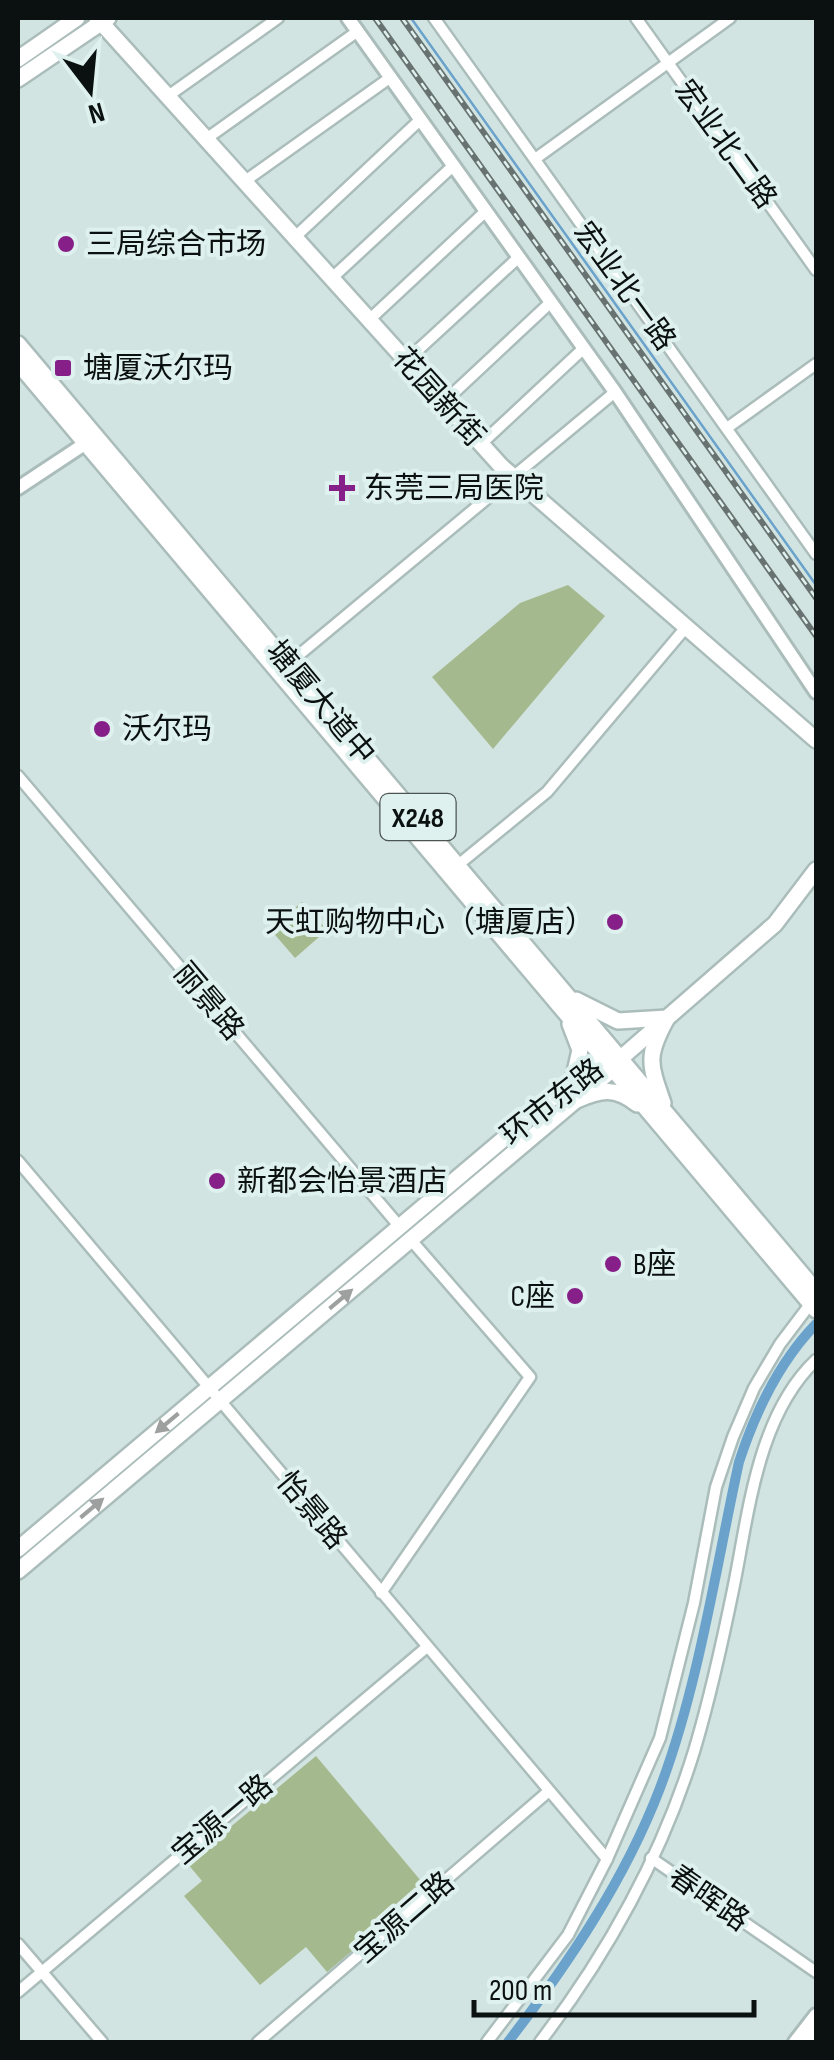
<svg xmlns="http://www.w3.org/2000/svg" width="834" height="2060" font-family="'Sofia Sans Condensed','Noto Sans SC',sans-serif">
<rect width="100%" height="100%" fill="#d2e4e1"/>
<g fill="#a5b98e">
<path d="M568 585 605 616 493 749 432 677 520 603Z"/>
<path d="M302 902 327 930 295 958 270 929Z"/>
<path d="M316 1756 427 1888 327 1972 306 1947 260 1985 184 1896 202 1881 187 1863Z"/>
</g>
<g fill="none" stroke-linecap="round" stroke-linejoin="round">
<path stroke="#6aa2cb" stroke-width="2.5" d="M411 18 816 585"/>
<path stroke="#6aa2cb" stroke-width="10" d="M508 2042C568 1964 625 1880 660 1788 698 1688 716 1567 739 1462 755 1413 780 1361 816 1324"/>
<g stroke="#abbdba" stroke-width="15">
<g id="minor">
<path d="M434 18 816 554"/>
<path d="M636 18 816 270"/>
<path d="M168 96 278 18"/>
<path d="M206 139 358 31"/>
<path d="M535 159 730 18"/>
<path d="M245 181 391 77"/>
<path d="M295 237 421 119"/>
<path d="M332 278 454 165"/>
<path d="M369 320 486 211"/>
<path d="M406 361 519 257"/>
<path d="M444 402 551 302"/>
<path d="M727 428 816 364"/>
<path d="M481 444 584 348"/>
<path d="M288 664 615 392"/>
<path d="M18 776 400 1227"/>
<path d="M458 865 547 792 687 626"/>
<path d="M18 1161 607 1859"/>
<path d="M381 1593 530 1377 411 1240"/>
<path d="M651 1858 816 1972"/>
<path d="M18 1944 102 2042"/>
<path d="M18 1992 427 1647"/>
<path d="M258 2042 549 1791"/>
<path d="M487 2042 568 1935 607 1859 660 1738 694 1603 716 1487 733 1437 754 1388 780 1344 811 1303"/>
<path d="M540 2042C607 1955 663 1854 695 1748 711 1694 723 1639 734 1585 749 1510 758 1415 816 1360"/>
</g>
</g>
<g stroke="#abbdba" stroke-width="18">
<g id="tertiary">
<path d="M348 18 615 392 816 692"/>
<path d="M18 488 86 443"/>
<path d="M795 2042 816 2015"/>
<path d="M809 2042 816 2032"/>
</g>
</g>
<g stroke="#abbdba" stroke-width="20">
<g id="secondary">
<path d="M97 18 501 466 816 740"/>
<path d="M18 1549 603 1055 612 1056"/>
<path d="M18 1571 614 1068 621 1058 775 924 816 870"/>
</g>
</g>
<g stroke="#abbdba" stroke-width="20">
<g id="primary">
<path d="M18 59 77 18"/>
<path d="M18 79 108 18"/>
<path d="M18 344 816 1291"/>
<path d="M18 363 816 1310"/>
<path d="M576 1000 618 1021 667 1018"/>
<path d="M570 1024 580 1050 573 1081"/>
<path d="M577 1100C601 1089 616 1087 637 1104"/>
<path d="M663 1103C649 1063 646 1056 667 1018"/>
</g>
</g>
<use href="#minor" stroke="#fff" stroke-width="10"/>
<use href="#tertiary" stroke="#fff" stroke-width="12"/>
<use href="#secondary" stroke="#fff" stroke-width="15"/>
<use href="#primary" stroke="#fff" stroke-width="15"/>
<g stroke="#687371" stroke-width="6">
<g id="rail">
<path d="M375 18 816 636"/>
<path d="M402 18 816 598"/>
</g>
</g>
<use href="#rail" stroke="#dff1ee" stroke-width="2.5" stroke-dasharray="8" stroke-linecap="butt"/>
</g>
<defs><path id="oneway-solid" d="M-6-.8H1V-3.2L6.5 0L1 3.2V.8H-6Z" transform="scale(2.5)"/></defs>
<g fill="#9da09f">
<use href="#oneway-solid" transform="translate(341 1299) rotate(-40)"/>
<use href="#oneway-solid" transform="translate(167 1423) rotate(140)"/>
<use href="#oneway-solid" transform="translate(92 1508) rotate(-40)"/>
</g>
<g fill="#862088" stroke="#dff1ee" stroke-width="4">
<circle cx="66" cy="244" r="10"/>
<rect x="53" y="358" width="20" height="20" rx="5"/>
<path d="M337 473h10v10h10v10h-10v10h-10v-10h-10v-10h10z"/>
<circle cx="102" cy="729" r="10"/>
<circle cx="615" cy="922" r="10"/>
<circle cx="217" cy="1181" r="10"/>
<circle cx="613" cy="1264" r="10"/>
<circle cx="575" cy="1296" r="10"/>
</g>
<g text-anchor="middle" stroke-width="8" stroke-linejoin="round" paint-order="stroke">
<rect fill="#dff1ee" stroke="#4b5453" stroke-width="2.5" x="380.5" y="794" width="75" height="46" rx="8"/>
<g font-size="28" font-weight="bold" fill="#0b1110">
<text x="418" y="827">X248</text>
</g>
<g font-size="30" fill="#0b1110" stroke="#dff1ee">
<text transform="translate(726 144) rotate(54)" y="10">宏业北二路</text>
<text transform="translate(625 286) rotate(54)" y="10">宏业北一路</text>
<text transform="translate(439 397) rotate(48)" y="10">花园新街</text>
<text transform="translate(321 702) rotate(50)" y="10">塘厦大道中</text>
<text transform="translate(209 1001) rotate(50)" y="10">丽景路</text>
<text transform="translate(552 1102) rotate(-38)" y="10">环市东路</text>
<text transform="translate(312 1510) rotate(50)" y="10">怡景路</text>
<text transform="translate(222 1819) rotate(-40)" y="10">宝源一路</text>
<text transform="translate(709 1898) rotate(35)" y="10">春晖路</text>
<text transform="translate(404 1917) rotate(-41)" y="10">宝源二路</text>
</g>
<g font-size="30" fill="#0b1110" stroke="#dff1ee" text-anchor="start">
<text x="86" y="254">三局综合市场</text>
<text x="83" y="378">塘厦沃尔玛</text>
<text x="364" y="498">东莞三局医院</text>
<text x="122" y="739">沃尔玛</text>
<text x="595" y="932" text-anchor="end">天虹购物中心（塘厦店）</text>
<text x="237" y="1191">新都会怡景酒店</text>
<text x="633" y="1274">B座</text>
<text x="555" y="1306" text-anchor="end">C座</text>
</g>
</g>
<rect width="834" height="2060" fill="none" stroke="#0b1110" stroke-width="40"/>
<g transform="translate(90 90) rotate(164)" stroke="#dff1ee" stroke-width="8" paint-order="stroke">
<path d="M0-8L18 38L0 25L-18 38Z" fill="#0b1110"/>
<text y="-15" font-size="28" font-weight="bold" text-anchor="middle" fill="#0b1110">N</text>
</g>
<path d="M474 2000v15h280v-15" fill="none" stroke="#0b1110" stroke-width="5"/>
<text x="489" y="2000" font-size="30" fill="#0b1110" stroke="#dff1ee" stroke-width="8" paint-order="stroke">200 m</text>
</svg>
